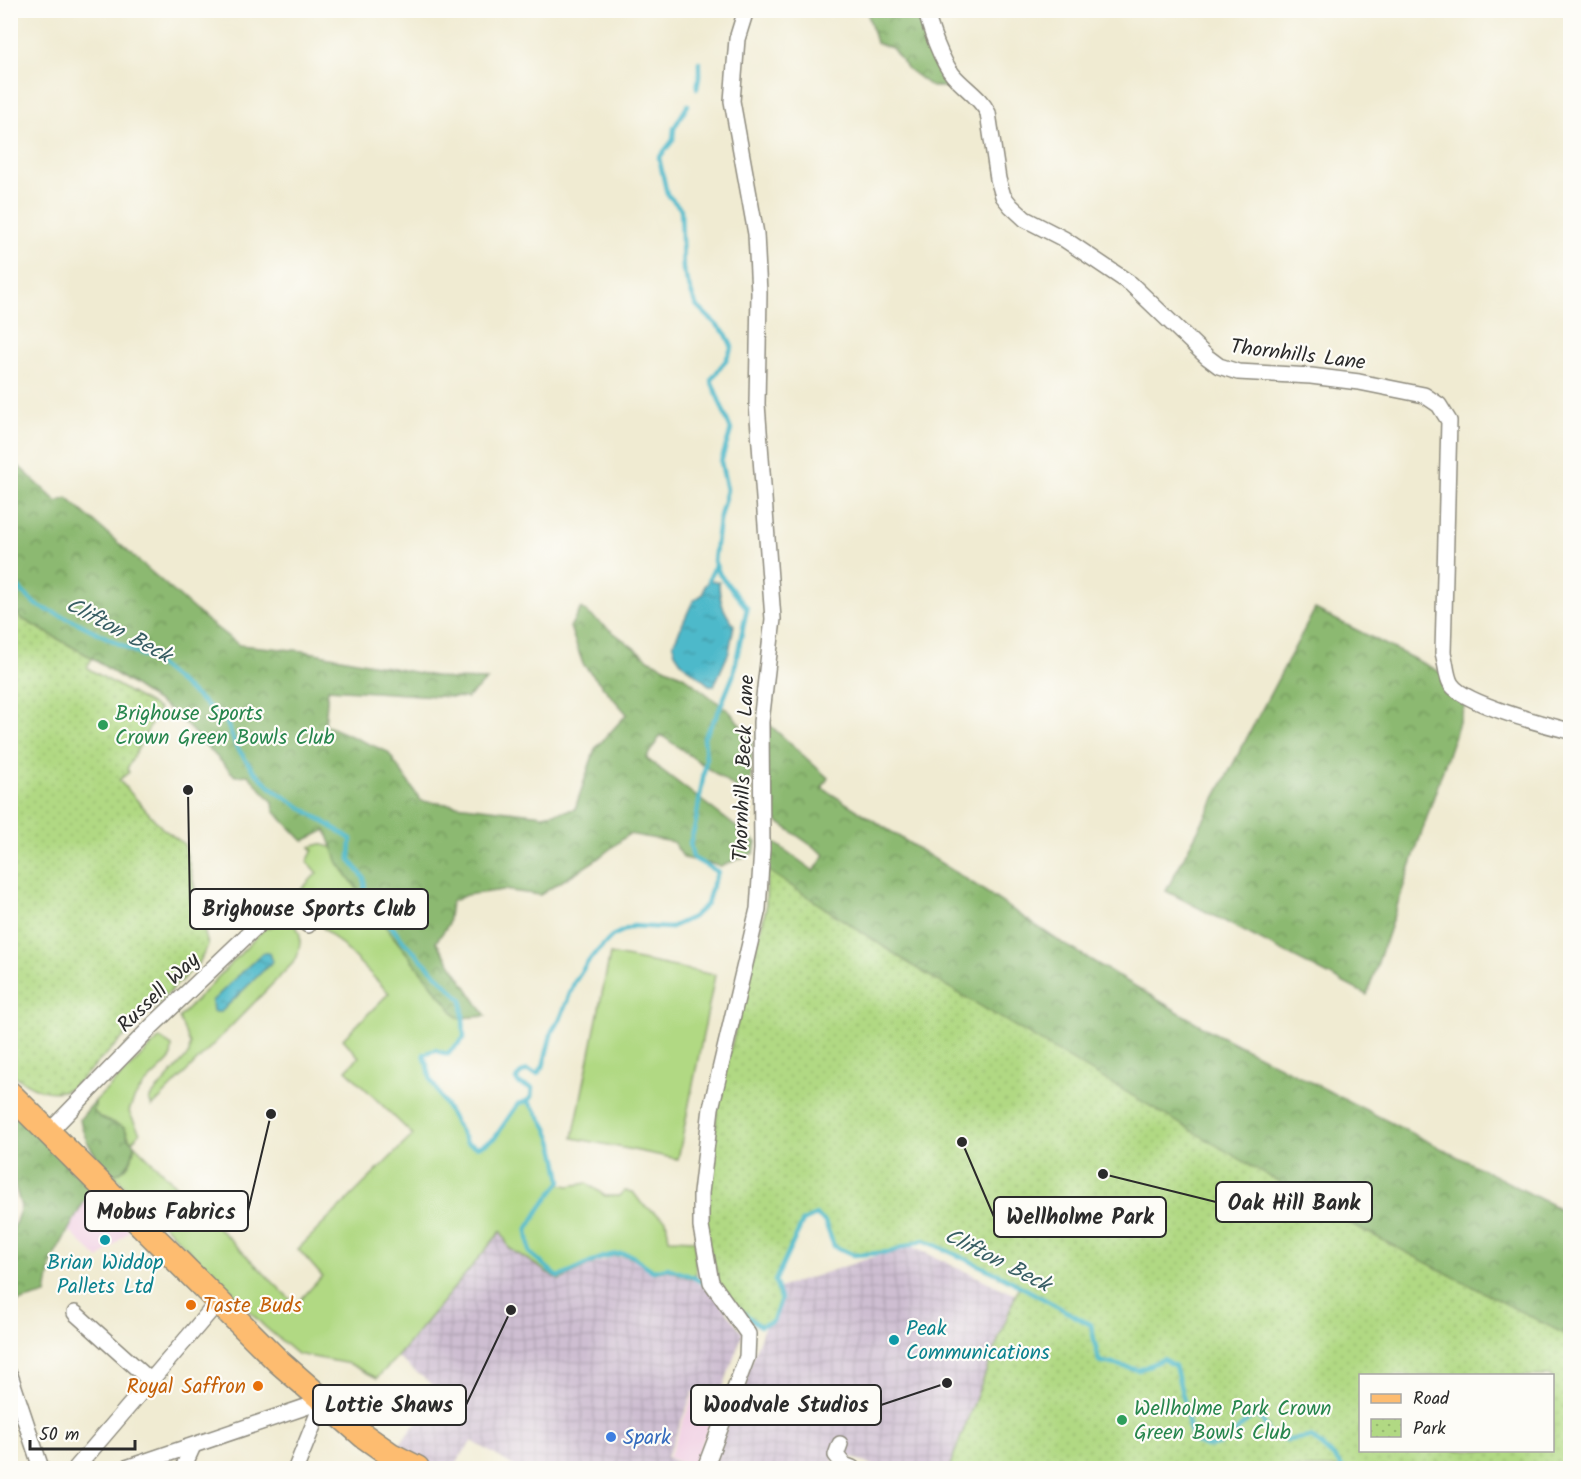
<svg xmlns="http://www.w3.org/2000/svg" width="1581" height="1479" font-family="Kalam,sans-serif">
<defs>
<pattern id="industrial-grid" width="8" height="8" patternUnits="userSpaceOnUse" patternTransform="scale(1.5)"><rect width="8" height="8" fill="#cebed1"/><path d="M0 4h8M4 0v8" fill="none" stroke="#b1a3b4"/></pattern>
<pattern id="forest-crowns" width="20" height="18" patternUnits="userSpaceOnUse" patternTransform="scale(1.5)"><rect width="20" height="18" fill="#8cb971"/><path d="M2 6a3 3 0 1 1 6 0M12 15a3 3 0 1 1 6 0" fill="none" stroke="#73975d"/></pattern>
<pattern id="park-dots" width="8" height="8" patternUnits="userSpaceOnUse" patternTransform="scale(1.5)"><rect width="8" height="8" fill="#b1d983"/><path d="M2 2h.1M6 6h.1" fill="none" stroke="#98ba71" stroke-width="1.8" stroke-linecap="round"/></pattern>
<pattern id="water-ripples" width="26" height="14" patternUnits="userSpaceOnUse" patternTransform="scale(1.5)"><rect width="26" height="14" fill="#4eb9ca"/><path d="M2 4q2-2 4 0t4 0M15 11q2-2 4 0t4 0" fill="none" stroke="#4197a4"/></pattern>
</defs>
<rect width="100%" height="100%" fill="#fdfcf7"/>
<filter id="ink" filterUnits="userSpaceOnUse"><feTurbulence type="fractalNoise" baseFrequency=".0167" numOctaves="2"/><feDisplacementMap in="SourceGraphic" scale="12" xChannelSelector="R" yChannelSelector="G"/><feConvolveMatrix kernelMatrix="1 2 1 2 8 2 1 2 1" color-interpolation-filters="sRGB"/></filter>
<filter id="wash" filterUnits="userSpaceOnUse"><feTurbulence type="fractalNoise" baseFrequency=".008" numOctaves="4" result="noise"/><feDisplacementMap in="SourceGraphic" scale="24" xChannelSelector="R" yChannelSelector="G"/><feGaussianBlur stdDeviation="1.35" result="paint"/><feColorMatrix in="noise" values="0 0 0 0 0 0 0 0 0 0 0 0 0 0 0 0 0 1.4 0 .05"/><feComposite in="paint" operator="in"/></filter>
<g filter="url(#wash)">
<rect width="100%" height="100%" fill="#f0ebd2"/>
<g fill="#f1d0e4">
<path d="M90 1188 129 1231 99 1259 68 1230Z"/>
<path d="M694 1393 718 1401 693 1468 669 1457Z"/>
</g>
<g fill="url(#industrial-grid)">
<path d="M501 1231 571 1276 581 1269 613 1257H630L654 1273 668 1270 692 1279 712 1292 743 1333 718 1401 693 1392 667 1457 689 1468H517L472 1441 452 1468H432L397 1448 440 1391 397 1357Z"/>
<path d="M909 1245 1016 1295 949 1468H881L848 1456 840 1445 830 1468H711L779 1288Z"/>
</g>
<g fill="#b1d983" stroke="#6e8257" stroke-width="1.5">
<path d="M320 844 338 849 464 1017V1038L447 1054 435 1050 424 1055 431 1080 467 1143 478 1147 493 1139 518 1104 527 1101C552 1127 555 1147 561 1181L560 1184 569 1186 587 1183 605 1196H620L624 1191 633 1192 642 1204 666 1220 669 1239 695 1240 696 1275 692 1279 668 1270 654 1273C647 1268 638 1260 630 1257 605 1249 580 1274 559 1280L509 1248 501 1231 397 1357 377 1378 350 1364 297 1354 264 1326 114 1175C127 1170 134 1158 134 1144L296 1305 322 1276 298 1249 413 1135 346 1070 359 1057 343 1039 389 993C368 972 315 913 290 906L288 903 317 873 307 862 313 850 310 847Z"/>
<path d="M284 922C307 924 301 949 293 963L152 1107 149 1099 189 1054 190 1044 179 1018 264 929Z"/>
<path d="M610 954 715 975 678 1159 573 1138Z"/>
<path d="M160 1038 172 1046 171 1058C155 1077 136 1086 129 1112L140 1133 131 1142 125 1128 100 1117 94 1112 95 1101Z"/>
</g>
<g fill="url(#forest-crowns)" stroke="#5c724e" stroke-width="1.5">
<path d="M867 11H919L927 39 954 87H932L908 69 892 48 876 43Z"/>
<path d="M10 458 57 502 67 498 205 619 239 645 304 651 450 679 487 680 467 698 328 689 325 725 388 752 421 801 543 815 575 809 595 749 627 714 583 664 570 627 581 608 650 660 683 676 730 712 752 739 750 798 661 735 646 758 756 842 754 853 721 866 684 858 673 842 629 834 596 860 540 895 504 890 466 895 451 902 448 925 436 942 486 1016 458 1018 377 916 338 863 326 830 303 841 274 811 273 802 248 775 235 776 175 713 92 658 20 618 11 605Z"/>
<path d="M1315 609 1442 673 1445 690 1465 704 1367 995 1166 891Z"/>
<path d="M771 726 828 778 822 788 977 886 1059 941 1207 1029 1570 1214V1453L1552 1376 718 1099 766 909 768 838 814 871 825 855 768 815 763 729Z"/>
<path d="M95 1101 94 1112 100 1117 125 1128 128 1138 134 1144C134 1159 127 1170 114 1175 97 1159 84 1143 80 1119Z"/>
<path d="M11 1110 91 1189 52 1260 46 1294 11 1304 10 1238 21 1207 11 1172Z"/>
</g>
<g fill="url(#park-dots)" stroke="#6e8257" stroke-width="1.5" fill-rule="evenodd">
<path d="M11 605 20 618 92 658 87 668 159 709 127 769 129 772 119 780 162 828 184 844 198 901H202L204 930 208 945 199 963 74 1086C53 1099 28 1088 11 1072Z"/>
<path d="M767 870 916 968 1338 1217 1570 1337V1468H949L1019 1286 924 1240 889 1252 854 1255 834 1246 825 1222 816 1215 803 1221 775 1281 781 1299 773 1321 760 1326 723 1296 706 1236 718 1099 766 909ZM1360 1376H1552V1450H1360Z"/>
</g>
<g fill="url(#water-ripples)" stroke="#3c727a" stroke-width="1.5">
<path d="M709 580 719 582C719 600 723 611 734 625L729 652 714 686 709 685 681 662 675 653 673 645 693 601 703 594 704 586Z"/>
<path d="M262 953H269L273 961 221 1012H213L212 1001Z"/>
</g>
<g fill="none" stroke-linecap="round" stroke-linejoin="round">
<g stroke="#4eb9ca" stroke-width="4.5">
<path d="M697 88 699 77V62"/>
<path d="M10 579 36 605 76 622 155 662 226 721 236 746 253 770 275 791 351 839 350 860 364 878 365 894 403 941 462 1000 464 1038 447 1054 435 1050 424 1054 431 1080 467 1143 478 1147 494 1139 518 1104 527 1101C552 1127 555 1147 561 1181L541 1207 527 1230 530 1253 558 1277C580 1272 605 1248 630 1255 635 1257 647 1267 653 1271L668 1268 693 1277 709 1286"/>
<path d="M709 580 715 565"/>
<path d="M527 1101 531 1097 532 1088 519 1084 516 1079 520 1074 527 1070 537 1074 543 1067 552 1031 561 1017 574 983 589 960 612 936 633 926 669 928 693 917 707 904 711 889 718 872 693 858 690 843 695 826 706 760 704 737 717 715 733 676 747 608 720 575 714 561 719 520 727 490 721 462 731 430 711 380 726 360 732 347 726 334 696 305 683 270 681 209 667 194 659 158 673 140 674 128 688 105"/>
<path d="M737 1308 760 1326 773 1321 781 1299 775 1281 803 1221 816 1215 825 1222 834 1246 854 1255 889 1252 924 1240 1002 1276 1091 1325 1099 1361 1139 1370 1163 1359 1175 1366 1185 1404 1191 1439C1218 1460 1235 1431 1254 1414L1263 1421 1269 1435 1288 1440 1311 1437 1333 1456 1343 1468"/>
</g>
</g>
</g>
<g filter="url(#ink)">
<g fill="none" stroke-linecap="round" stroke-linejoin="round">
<g stroke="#8e8b7e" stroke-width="18">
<g id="street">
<path d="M926 10C929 27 942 62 953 75 964 88 980 97 988 113L998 179 1003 196 1011 206 1025 219 1064 239 1131 284 1207 357 1219 366 1238 372 1311 376 1359 382 1424 395 1439 405 1449 421 1443 653C1446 662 1446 676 1451 684 1464 704 1546 725 1570 731"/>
<path d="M49 1132 151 1027 260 923 278 912 293 914 308 925"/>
<path d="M75 1313 151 1381"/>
<path d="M10 1375 41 1468"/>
<path d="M840 1444 836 1455 844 1465 852 1468"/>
<path d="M76 1468 218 1302"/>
<path d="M126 1468 323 1401"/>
<path d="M183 1468 193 1446"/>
<path d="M296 1468 323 1401"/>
<path d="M705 1468 747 1357 748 1334 711 1282 701 1227V1193L711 1108 758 909 762 849 761 722 773 619 757 404 759 293 756 234 732 101 737 39 746 10"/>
</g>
</g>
<g stroke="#8e8b7e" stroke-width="27">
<path id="primary" d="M10 1094 278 1361 364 1436 391 1455 417 1468"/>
</g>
<use href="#street" stroke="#fff" stroke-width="15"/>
<use href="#primary" stroke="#fdbc70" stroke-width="24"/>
</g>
</g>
<g fill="#2e9e5b" stroke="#fdfcf7" stroke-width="2">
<circle cx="103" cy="725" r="6"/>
<circle cx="1122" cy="1420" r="6"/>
</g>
<g fill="#0f9aa8" stroke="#fdfcf7" stroke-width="2">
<circle cx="105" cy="1240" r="6"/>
<circle cx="894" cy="1340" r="6"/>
</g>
<g fill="#e8710a" stroke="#fdfcf7" stroke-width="2">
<circle cx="191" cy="1305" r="6"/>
<circle cx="258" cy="1386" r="6"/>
</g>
<circle fill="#3f7fe0" stroke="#fdfcf7" stroke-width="2" cx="611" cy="1437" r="6"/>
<g text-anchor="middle" stroke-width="4.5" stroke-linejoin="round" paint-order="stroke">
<g font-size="21" fill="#2b2b2b" stroke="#fdfcf7">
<text transform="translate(1298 354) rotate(7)" y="7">Thornhills Lane</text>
<text transform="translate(743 768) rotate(-88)" y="7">Thornhills Beck Lane</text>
<text transform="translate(158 992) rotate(-44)" y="7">Russell Way</text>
</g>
<g font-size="21" fill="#27864d" stroke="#fdfcf7" text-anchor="start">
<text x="115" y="720">Brighouse Sports<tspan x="115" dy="24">Crown Green Bowls Club</tspan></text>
<text x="1134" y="1415">Wellholme Park Crown<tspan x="1134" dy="24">Green Bowls Club</tspan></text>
</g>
<g font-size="21" fill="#0d838f" stroke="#fdfcf7">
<text x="105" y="1269">Brian Widdop<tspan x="105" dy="24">Pallets Ltd</tspan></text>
<text x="906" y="1335" text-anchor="start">Peak<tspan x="906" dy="24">Communications</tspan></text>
</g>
<g font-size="21" fill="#c56008" stroke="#fdfcf7" text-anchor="start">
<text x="203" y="1312">Taste Buds</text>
<text x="246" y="1393" text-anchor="end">Royal Saffron</text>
</g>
<g font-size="21" fill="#366cbe" stroke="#fdfcf7" text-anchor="start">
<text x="623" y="1444">Spark</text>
</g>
<g font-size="22" font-style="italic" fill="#375d63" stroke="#fdfcf7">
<text transform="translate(119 629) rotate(28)" y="8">Clifton Beck</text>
<text transform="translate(998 1259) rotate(27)" y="8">Clifton Beck</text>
</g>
</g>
<path fill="none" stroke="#2b2b2b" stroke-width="2" d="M188 790L190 909M1103 1174L1216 1202M271 1114L248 1211M962 1142L994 1217M947 1383L881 1405M511 1310L466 1405"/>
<g fill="#2b2b2b" stroke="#fdfcf7" stroke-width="2">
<circle cx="188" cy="790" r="6"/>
<circle cx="1103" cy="1174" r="6"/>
<circle cx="271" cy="1114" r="6"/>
<circle cx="962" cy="1142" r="6"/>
<circle cx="947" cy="1383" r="6"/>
<circle cx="511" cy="1310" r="6"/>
</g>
<g fill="#fdfcf7" stroke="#2b2b2b" stroke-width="2">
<rect x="190" y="889" width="238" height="40" rx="6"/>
<rect x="1216" y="1182" width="156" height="40" rx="6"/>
<rect x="85" y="1191" width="163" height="40" rx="6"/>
<rect x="994" y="1197" width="172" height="40" rx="6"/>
<rect x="691" y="1385" width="190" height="40" rx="6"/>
<rect x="313" y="1385" width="153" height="40" rx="6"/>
</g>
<g font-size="22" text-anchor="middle" font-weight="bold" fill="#2b2b2b">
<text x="309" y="916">Brighouse Sports Club</text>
<text x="1294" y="1210">Oak Hill Bank</text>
<text x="166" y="1219">Mobus Fabrics</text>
<text x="1080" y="1224">Wellholme Park</text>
<text x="786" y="1412">Woodvale Studios</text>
<text x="389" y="1412">Lottie Shaws</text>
</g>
<rect width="1581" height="1479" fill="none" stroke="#fdfcf7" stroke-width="36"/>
<rect x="1359" y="1374" width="195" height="78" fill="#fdfcf7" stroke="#a9a8a5" stroke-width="1.5"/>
<rect x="1371" y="1394" width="30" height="9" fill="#fdbc70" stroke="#a9a8a5" stroke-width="1.5"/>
<text x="1413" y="1404" font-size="18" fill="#2b2b2b">Road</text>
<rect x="1371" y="1419" width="30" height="18" fill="url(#park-dots)" stroke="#a9a8a5" stroke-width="1.5"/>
<text x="1413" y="1434" font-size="18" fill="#2b2b2b">Park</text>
<path d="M30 1440v9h105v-9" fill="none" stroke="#2b2b2b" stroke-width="3"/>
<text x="39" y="1440" font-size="18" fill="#2b2b2b" stroke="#fdfcf7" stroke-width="4.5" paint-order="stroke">50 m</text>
</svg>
